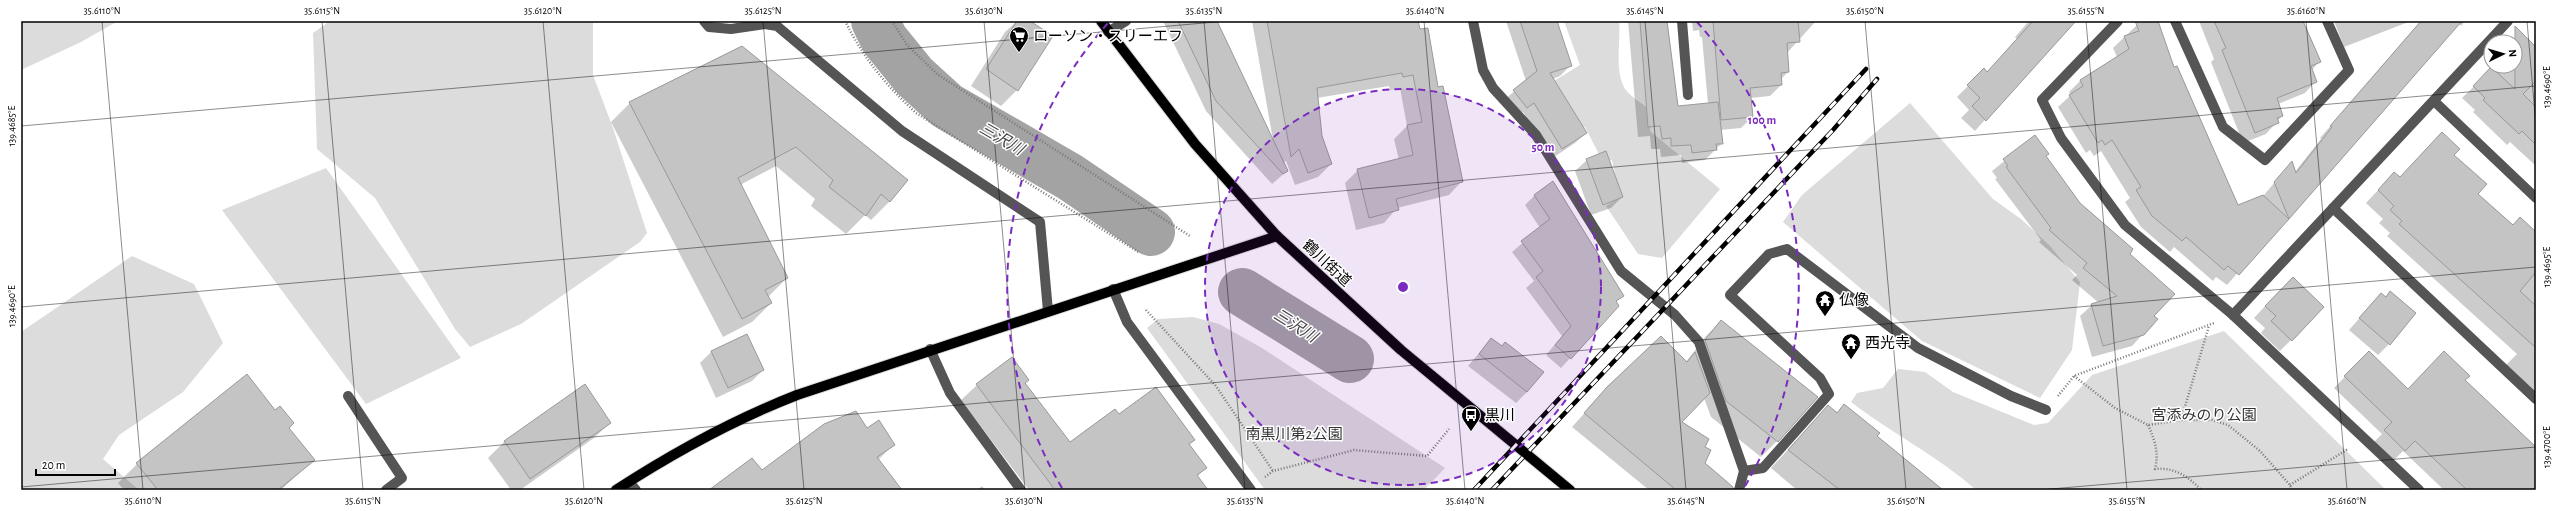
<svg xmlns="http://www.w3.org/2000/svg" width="2557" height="511" font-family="'Alegreya Sans','Noto Sans JP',sans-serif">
<rect width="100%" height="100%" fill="#fff"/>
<g fill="#dcdcdc">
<path d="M21 21H118L81 42 21 70Z"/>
<path d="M330 21H593V75L613 128 647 233 640 242 521 324 470 347 455 329 375 198 317 149 313 33Z"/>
<path d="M1564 21H1619C1621 43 1614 70 1625 89 1631 97 1644 105 1652 111L1650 131 1720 189 1662 258 1638 254 1606 206 1620 197 1612 160 1603 162 1585 127 1576 130 1549 84 1580 65Z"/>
<path d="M1910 103 1993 199 2021 219 2049 245 2080 282 2072 350 2040 398 1922 341 1783 222 1802 195Z"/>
<path d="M326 168 461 358 366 404 222 210Z"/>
<path d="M132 256 194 284 223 343 183 392 119 435 103 459 139 490H21V332Z"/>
<path d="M1193 317 1219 324 1262 348 1445 468 1424 490H1265L1147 328 1158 319Z"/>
<path d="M2224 331 2386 490H1976C1938 456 1891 433 1851 402L1857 393 1883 388 1898 369 1925 372 1953 392 2034 425 2048 423 2092 375Z"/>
</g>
<g fill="#0003">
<path d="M1017 21H1028L1017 90 1001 106 971 86 1005 32Z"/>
<path d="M1163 21H1216L1273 140 1252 21H1353L1437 88 1462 181 1449 195 1397 208 1384 223 1356 230 1345 183 1358 170 1399 160 1394 139 1407 126 1400 88 1390 90 1389 86 1317 98 1320 129 1331 164 1318 177 1295 185 1286 161 1283 163 1287 171 1272 184 1206 111Z"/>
<path d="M1506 21H1556L1571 65 1560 76 1553 79 1586 133 1575 143 1551 159 1523 112 1516 118 1503 101 1526 81Z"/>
<path d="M1628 21H1666L1677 107 1708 104 1702 37H1700L1699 30 1693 31 1692 21H1816L1787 53 1788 72 1781 79V85L1770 96 1750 98 1752 117 1741 128 1720 130 1722 143 1705 160 1682 163 1681 155 1661 157 1660 149H1651L1650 136 1638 137Z"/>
<path d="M2029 21H2073L1975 131 1961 118 1969 110 1957 97 1973 81 1987 72 2017 39 2015 37Z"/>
<path d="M2149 21H2157L2174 69 2237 207 2264 195 2291 163 2294 173 2321 139 2320 138 2421 21H2465L2461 26 2458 23 2227 285 2216 277 2213 281 2174 247 2170 252 2141 227 2125 202 2130 198 2101 151 2094 156 2090 150 2086 153 2058 107 2071 95 2069 92 2080 81 2117 57 2113 48 2137 25Z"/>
<path d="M2199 21H2303L2319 62 2312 70 2316 81 2305 93 2278 104 2282 116 2266 134 2243 143 2211 62 2214 59Z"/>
<path d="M2334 21H2411L2344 47Z"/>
<path d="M2515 46 2536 48V166L2510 142 2507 145 2473 112 2475 110 2462 98 2495 66H2515Z"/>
<path d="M742 47 890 201 871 220 865 215 846 234 811 206 815 199 776 166 740 185 787 278 768 297 771 303 752 322 723 337 611 122 630 103Z"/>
<path d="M2034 137 2045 157 2079 203 2128 254 2143 334 2132 346 2092 357 2080 316 2092 305 2099 303 2072 280 2077 275 2039 242 2041 240 1995 179 1997 178 1992 171Z"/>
<path d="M2452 155 2477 195 2536 248V393L2506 365 2517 354 2387 236 2390 233 2379 223 2383 219 2366 203 2394 173 2400 178Z"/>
<path d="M1587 160 1622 197 1611 208 1591 215 1575 171Z"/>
<path d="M1535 195 1622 296 1615 303 1618 306 1561 368 1546 355 1562 336 1526 288 1534 281 1512 252 1540 228 1525 205Z"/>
<path d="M2281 289 2291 340 2280 351 2261 333 2265 328 2254 318Z"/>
<path d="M2390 293 2389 344 2378 355 2349 330 2381 294 2385 297Z"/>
<path d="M1721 321 1777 441 1761 457 1711 417 1704 398 1680 422 1703 447 1704 463 1716 490H1649L1572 427 1608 387 1686 362 1705 337Z"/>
<path d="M747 335 763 370 752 381 716 398 700 363 711 352Z"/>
<path d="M1491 339 1501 347 1505 343 1527 392 1516 403 1468 366Z"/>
<path d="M2369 352 2407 390 2464 380 2536 448V490H2444L2403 451 2393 461 2374 442 2382 434 2334 388Z"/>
<path d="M1024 383 1069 444 1119 415 1193 440 1188 445 1205 468 1197 477 1206 490H1029L961 400 977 385Z"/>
<path d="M585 386 610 423 594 438 520 490H511L488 458 504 442Z"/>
<path d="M1828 406 1876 437 1943 490H1797L1771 468Z"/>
<path d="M288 428 313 460 281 490H124L118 483 137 464Z"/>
<path d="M867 430 894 444 878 460 901 490H713Z"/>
<path d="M982 486 985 490H977Z"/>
</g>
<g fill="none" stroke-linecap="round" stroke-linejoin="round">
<g stroke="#a3a3a3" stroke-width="48">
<path d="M875 21 884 39 914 76 947 106 1070 177 1151 232"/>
<path d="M1242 292 1350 359"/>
</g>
</g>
<g fill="#c4c4c4" stroke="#999">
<path d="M1017 21H1030L1053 36 1018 91 986 69Z"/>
<path d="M1178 21H1217L1288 171 1283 174 1216 101Z"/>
<path d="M1267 21H1418L1420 29 1428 28 1438 87 1443 86 1463 182 1396 199 1399 210 1369 218 1357 169 1413 155 1407 125 1422 122 1413 75 1403 77 1402 73 1317 88 1322 136 1332 164 1308 173 1299 149 1291 157Z"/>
<path d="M1520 21H1557L1572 66 1550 73 1587 133 1562 149 1534 103 1527 108 1513 90 1537 71Z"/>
<path d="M1640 21H1667L1678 106 1718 102 1723 144H1716L1717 150 1692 153 1691 145 1671 146V138L1662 139 1660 126 1648 127Z"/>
<path d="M1713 21H1798L1800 42 1787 43 1789 72 1781 73 1782 85 1750 88 1753 117 1721 120Z"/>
<path d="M2033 21H2076L1986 121 1972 106 1980 98 1967 85 1984 68 1987 72Z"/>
<path d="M2135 21H2158L2174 67 2177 66 2238 205 2263 195 2289 219 2239 275 2228 266 2224 270 2186 237 2182 241 2152 216 2136 190 2141 187 2112 140 2105 145 2102 140 2098 143 2069 95 2083 86 2080 80 2129 49 2124 36 2139 31Z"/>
<path d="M2214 21H2303L2321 62 2311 66 2317 82 2277 98 2283 116 2277 118 2279 123 2255 133 2222 50 2226 48Z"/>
<path d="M2421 21H2462L2289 219 2274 182 2292 161 2296 173 2332 127 2330 126Z"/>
<path d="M2515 26 2536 47V81L2523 94 2536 107V145L2522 131 2519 134 2483 100 2485 98 2473 86 2491 67 2515 89Z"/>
<path d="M742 46 908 180 890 202 881 194 866 216 829 187 833 180 796 147 738 178 788 278 765 290 772 303 742 319 629 102Z"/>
<path d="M2442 132 2460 149 2454 155 2487 184 2478 194 2513 225 2520 217 2536 232V272L2520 291 2536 306V348L2399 224 2402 221 2390 210 2394 206 2378 190 2394 172 2400 177Z"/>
<path d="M2035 135 2049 154 2046 156 2080 203 2133 249 2130 254 2175 294 2154 316 2158 319 2144 335 2103 346 2091 304 2117 296 2083 268 2087 263 2049 230 2051 228 2006 167 2008 166 2003 159Z"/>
<path d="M1606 151 1623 197 1603 205 1586 159Z"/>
<path d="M1553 181 1624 296 1616 301 1619 306 1571 359 1555 345 1571 326 1536 277 1543 271 1521 241 1550 219 1534 195Z"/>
<path d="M2293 277 2324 307 2292 341 2271 321 2276 316 2265 306Z"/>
<path d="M2390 291 2416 313 2390 345 2359 318 2381 293 2386 297Z"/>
<path d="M1721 320 1818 397 1778 442 1726 401 1705 340Z"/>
<path d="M747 334 764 370 728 388 711 351Z"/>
<path d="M1661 336 1687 362 1695 352 1710 393 1682 422 1709 439 1705 447 1711 450 1705 463 1733 487V490H1676L1584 413 1607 387Z"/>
<path d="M1491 338 1502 346 1505 342 1544 372 1527 392 1479 354Z"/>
<path d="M2369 351 2408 389 2444 351 2470 376 2465 380 2536 447V490H2467L2415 441 2405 451 2384 430 2392 422 2344 376Z"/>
<path d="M1012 357 1029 380 1025 383 1070 442 1115 409 1119 414 1156 387 1195 440 1189 444 1207 468 1197 475 1208 490H1055L976 384Z"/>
<path d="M247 374 275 410 280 406 294 423 289 428 315 460 278 490H158L136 463Z"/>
<path d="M585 384 611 423 530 479 504 441Z"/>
<path d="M1844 404 1880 433 1877 436 1943 490H1840L1788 450 1828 405 1837 413Z"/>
<path d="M856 411 867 428 879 420 895 445 877 457 902 490H709L752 458 762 470 824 424Z"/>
</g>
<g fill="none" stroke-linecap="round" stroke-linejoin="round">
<g stroke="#dbdbdb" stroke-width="12">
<g id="major">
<path d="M1101 21 1195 144 1277 236 1401 350 1570 490"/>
<path d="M616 490C673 453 733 420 797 395L1277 236"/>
</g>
</g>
<g stroke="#777" stroke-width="2.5" stroke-dasharray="1 2" stroke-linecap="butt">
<path d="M845 21C865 60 884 83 916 113L1140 253"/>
<path d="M892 21 907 45 937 74 1190 236"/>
<path d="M1146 310 1216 386 1273 471"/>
<path d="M2074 376 2115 408 2148 425 2181 420H2212L2228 425 2260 451 2290 485 2292 490"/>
<path d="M2058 396 2074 376 2214 323"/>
<path d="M2181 420 2209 326"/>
<path d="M2148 425C2155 440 2159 453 2155 469 2174 467 2188 476 2201 490"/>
<path d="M1265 477 1273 471 1354 450 1427 456 1449 429"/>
<path d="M2290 485 2348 449"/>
</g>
<g stroke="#555" stroke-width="10">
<path d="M704 21 709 27 731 29 765 24 777 26 902 131 1040 222 1048 311"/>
<path d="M1473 21 1483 70 1493 88 1536 135 1621 271 1675 315 1699 342 1744 471 1739 490"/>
<path d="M1682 21 1688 95"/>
<path d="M2118 21 2042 100 2061 138 2125 225 2233 315 2419 490"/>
<path d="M2175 21 2223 127 2265 160 2349 70 2327 21"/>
<path d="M1108 32 1126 21"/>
<path d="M2434 101 2536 198"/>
<path d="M2333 208 2536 399"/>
<path d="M1113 289 1127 322 1251 490"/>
<path d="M2233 315 2508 21"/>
<path d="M930 349 950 393 1021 490"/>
<path d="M348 396 402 478 386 490"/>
<path d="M1744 471 1763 468 1829 394 1820 378 1730 295 1769 254 1787 249 1918 348 2011 396 2046 410"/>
<path d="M629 482 636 490"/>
</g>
<use href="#major" stroke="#000" stroke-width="10"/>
<g stroke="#000" stroke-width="4.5">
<g id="rail">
<path d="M1474 490 1866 69"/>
<path d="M1492 490 1833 130 1877 79"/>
</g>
</g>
<use href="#rail" stroke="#fff" stroke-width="3" stroke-dasharray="9" stroke-linecap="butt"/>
</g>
<path fill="none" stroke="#000" stroke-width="1" stroke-opacity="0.45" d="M102 21 143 490M322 21 363 490M543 21 584 490M763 21 804 490M984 21 1025 490M1204 21 1245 490M1424 21 1465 490M1645 21 1686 490M1865 21 1906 490M2086 21 2127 490M2306 21 2347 490M2527 21 2536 126M21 126 1227 21M21 307 2536 86M21 487 2536 267M2039 490 2536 447"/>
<circle cx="1403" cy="287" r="198" fill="#7b2cbf" fill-opacity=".12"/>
<g fill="none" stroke="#7b2cbf" stroke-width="2" stroke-dasharray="7 5">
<circle cx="1403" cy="287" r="198"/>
<path d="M1062 488A396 396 0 0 1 1109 22M1697 22A396 396 0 0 1 1744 488"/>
</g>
<defs>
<g id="supermarket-pin" transform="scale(1)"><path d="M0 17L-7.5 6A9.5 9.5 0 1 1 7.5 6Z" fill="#000" stroke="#fff"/><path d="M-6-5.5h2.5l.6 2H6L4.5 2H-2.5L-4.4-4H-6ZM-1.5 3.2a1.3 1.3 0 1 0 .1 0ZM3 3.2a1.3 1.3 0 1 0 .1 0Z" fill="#fff"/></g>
<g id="temple-pin" transform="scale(1)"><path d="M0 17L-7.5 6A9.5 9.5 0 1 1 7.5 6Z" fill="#000" stroke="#fff"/><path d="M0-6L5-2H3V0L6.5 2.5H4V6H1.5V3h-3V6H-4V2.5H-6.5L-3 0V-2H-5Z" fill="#fff"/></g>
<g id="bus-pin" transform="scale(1)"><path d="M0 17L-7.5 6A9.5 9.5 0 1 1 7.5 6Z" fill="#000" stroke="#fff"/><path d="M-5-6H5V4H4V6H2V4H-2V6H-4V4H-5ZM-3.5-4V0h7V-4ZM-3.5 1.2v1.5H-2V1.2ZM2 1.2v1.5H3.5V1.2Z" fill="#fff"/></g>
</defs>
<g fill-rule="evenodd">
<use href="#supermarket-pin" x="1019" y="36"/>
<use href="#temple-pin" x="1825" y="300"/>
<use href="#temple-pin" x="1851" y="343"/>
<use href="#bus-pin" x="1471" y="415"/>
</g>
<g text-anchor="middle" stroke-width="3" stroke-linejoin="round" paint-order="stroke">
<g font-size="15" fill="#000" stroke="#fff" text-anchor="start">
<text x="1033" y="41">ローソン・スリーエフ</text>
<text x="1839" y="305">仏像</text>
<text x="1865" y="348">西光寺</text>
<text x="1485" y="420">黒川</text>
</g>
<g font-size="15" fill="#000" stroke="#fff">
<text transform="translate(1327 263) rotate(43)" y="5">鶴川街道</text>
</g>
<g font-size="15" fill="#333" stroke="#fff">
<text x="2204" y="420">宮添みのり公園</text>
<text x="1294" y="439">南黒川第2公園</text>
</g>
<g font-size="16" font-style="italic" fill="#444" stroke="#fff">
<text transform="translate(1002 138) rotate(30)" y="6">三沢川</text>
<text transform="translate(1296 325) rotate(32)" y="6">三沢川</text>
</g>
</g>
<circle cx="1403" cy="287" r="6" fill="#7b2cbf" stroke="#fff" stroke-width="2"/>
<g font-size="12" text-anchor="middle" font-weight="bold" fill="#7b2cbf" stroke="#fff" stroke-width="3" stroke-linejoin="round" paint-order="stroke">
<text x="1762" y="124">100 m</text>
<text x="1543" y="151">50 m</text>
</g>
<rect width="2557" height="511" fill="none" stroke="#ffffff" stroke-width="44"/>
<g transform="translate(2503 54) rotate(85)"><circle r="19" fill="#ffffff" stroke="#999999"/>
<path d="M0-3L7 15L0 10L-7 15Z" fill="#000000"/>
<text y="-6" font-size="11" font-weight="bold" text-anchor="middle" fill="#000000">N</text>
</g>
<path d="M36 469v6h79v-6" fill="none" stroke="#000000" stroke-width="2"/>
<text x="42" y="469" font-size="12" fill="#000000" stroke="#ffffff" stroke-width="3" paint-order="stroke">20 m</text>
<rect x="22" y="22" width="2513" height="467" fill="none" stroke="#000" stroke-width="1.5"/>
<g font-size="10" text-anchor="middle" fill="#000">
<text x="102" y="14">35.6110°N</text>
<text x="322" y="14">35.6115°N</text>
<text x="543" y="14">35.6120°N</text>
<text x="763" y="14">35.6125°N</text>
<text x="984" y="14">35.6130°N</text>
<text x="1204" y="14">35.6135°N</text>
<text x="1425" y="14">35.6140°N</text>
<text x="1645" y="14">35.6145°N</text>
<text x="1865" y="14">35.6150°N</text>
<text x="2086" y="14">35.6155°N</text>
<text x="2306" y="14">35.6160°N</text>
<text transform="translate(2546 87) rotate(-90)" y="4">139.4690°E</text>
<text transform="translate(11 126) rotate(-90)" y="4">139.4685°E</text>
<text transform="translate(2546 267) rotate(-90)" y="4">139.4695°E</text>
<text transform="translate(11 306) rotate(-90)" y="4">139.4690°E</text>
<text transform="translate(2546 447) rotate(-90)" y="4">139.4700°E</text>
<text x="143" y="504">35.6110°N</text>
<text x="363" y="504">35.6115°N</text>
<text x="584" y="504">35.6120°N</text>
<text x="804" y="504">35.6125°N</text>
<text x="1024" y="504">35.6130°N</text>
<text x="1245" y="504">35.6135°N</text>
<text x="1465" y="504">35.6140°N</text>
<text x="1686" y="504">35.6145°N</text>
<text x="1906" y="504">35.6150°N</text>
<text x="2127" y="504">35.6155°N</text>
<text x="2347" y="504">35.6160°N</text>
</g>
</svg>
